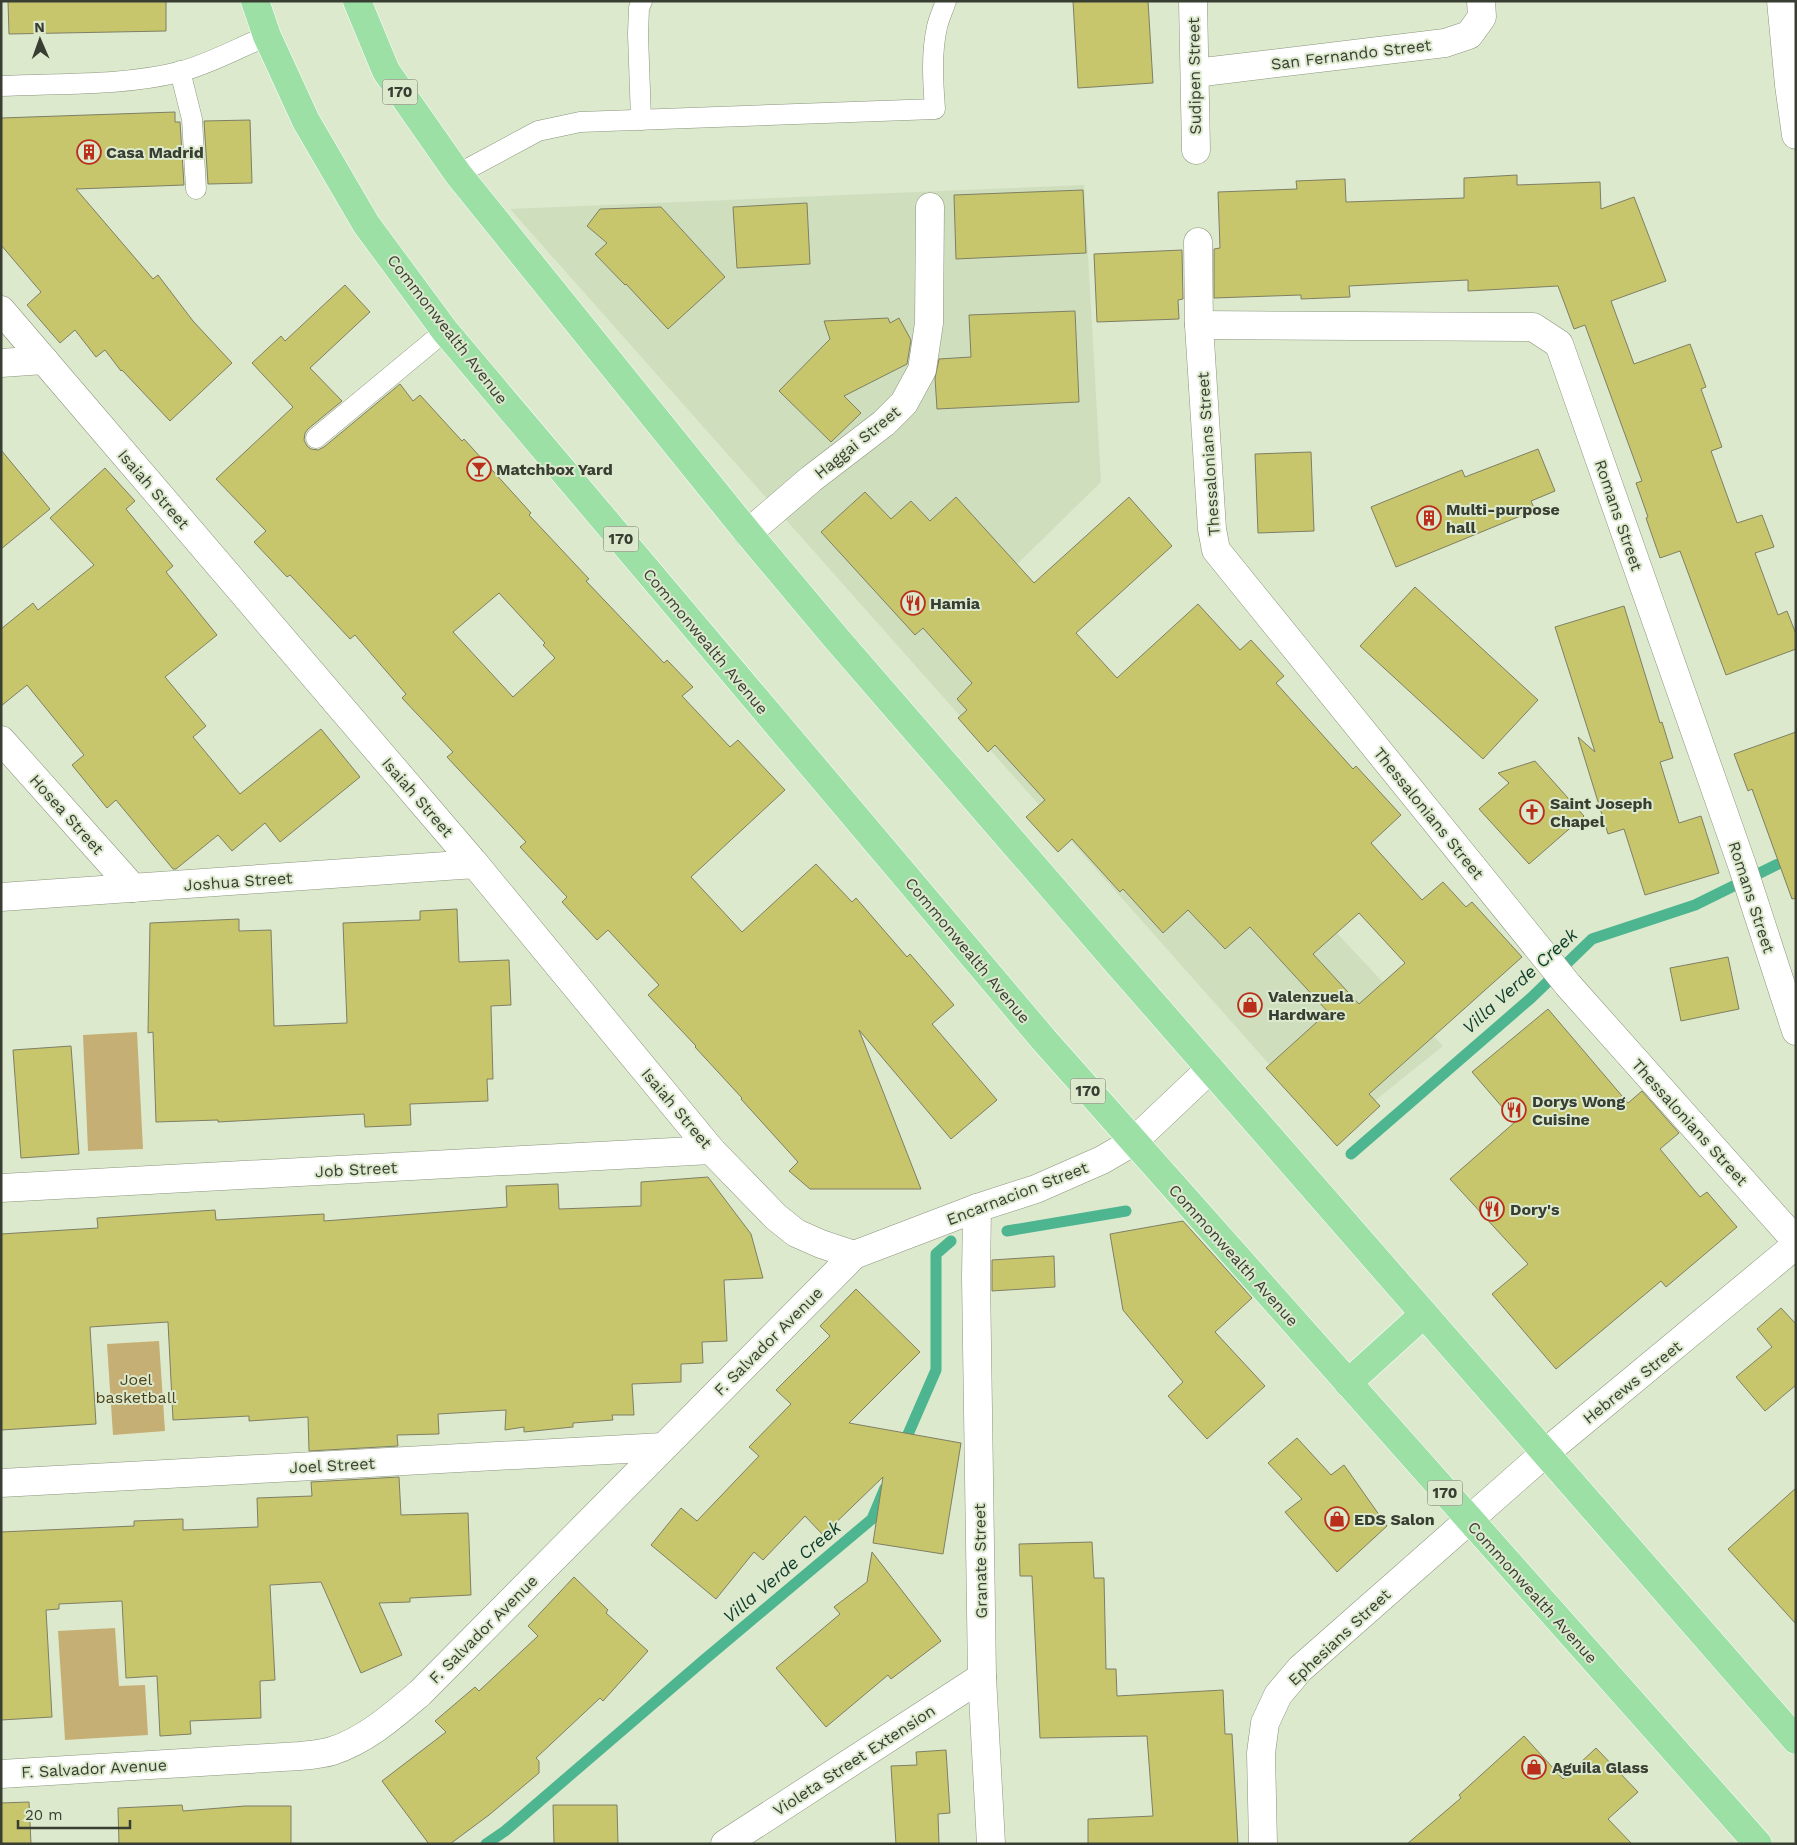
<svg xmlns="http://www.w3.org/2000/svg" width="1797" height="1845" font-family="'Work Sans',sans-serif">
<rect width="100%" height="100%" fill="#dce9cd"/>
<path fill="#cfdfbd" d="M1084 185 1101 482 1003 578 1443 1046 1332 1135 510 209Z"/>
<g fill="#c6af74">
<path d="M137 1032 143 1149 88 1151 83 1035Z"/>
<path d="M159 1341 165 1431 113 1435 107 1344Z"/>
<path d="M115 1628 119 1686 145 1685 148 1735 65 1740 58 1631Z"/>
</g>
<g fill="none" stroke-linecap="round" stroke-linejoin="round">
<g stroke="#4db58f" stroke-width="11">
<path d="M1351 1154 1531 998 1592 939 1695 905 1776 865 1792 859"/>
<path d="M1007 1231 1126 1211"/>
<path d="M902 1448 936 1370V1254L951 1241"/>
<path d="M486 1844 505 1831 704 1660 872 1519 885 1488"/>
</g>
</g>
<g fill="#c7c66c" stroke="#7f7f64" fill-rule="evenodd">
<path d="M8 1H166V31L9 34Z"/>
<path d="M1073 1H1148L1153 83 1078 88Z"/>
<path d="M175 112V122H180L184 185 76 189 153 279 158 275 193 321 232 363 170 421 122 370 121 371 105 350 96 357 75 330 60 343 27 305 41 292 1 245V118Z"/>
<path d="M250 120 252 183 208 184 204 121Z"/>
<path d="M1517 175V185L1600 182 1601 209 1634 197 1666 281 1611 301 1634 364 1690 344 1706 387 1701 389 1722 447 1711 451 1737 523 1762 515 1774 547 1755 553 1778 615 1787 611 1796 634V649L1726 675 1680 551 1660 558 1646 518 1648 517 1636 483 1642 481 1585 325 1574 329 1558 286 1468 291V280L1349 286 1350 297 1301 299V295L1214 298V249L1220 248 1218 192 1297 189 1296 181 1345 179 1346 202 1464 198V178Z"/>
<path d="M1083 190 1086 253 956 259 954 195Z"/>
<path d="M807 203 810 264 737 268 733 207Z"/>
<path d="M661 207 725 277 668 329 626 284 625 285 595 254 607 243 587 226 600 209Z"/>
<path d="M1182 250 1183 299 1178 300 1179 319 1097 322 1094 254Z"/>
<path d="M345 285 370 312 310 368 342 401 308 429 305 433 304 440 307 446 311 449 318 450 324 447 400 384 413 401 420 395 462 441 464 439 531 513 529 515 589 579 586 581 664 663 667 660 693 687 682 696 730 747 738 740 785 790 691 877 742 932 816 864 852 902 856 898 907 957 910 954 954 1005 932 1024 997 1100 951 1139 859 1030 921 1189H810L789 1171 798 1162 741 1099 742 1098 695 1047 696 1046 648 995 659 985 608 930 597 940 562 902 567 897 520 847 526 842 447 757 453 752 402 698 406 694 355 635 350 639 290 575 287 577 254 542 266 531 216 479 293 407 252 363 281 336 285 341ZM499 593 545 643 543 645 555 658 513 697 453 632Z"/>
<path d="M1075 311 1079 402 937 409 935 378 939 359 971 357 969 315Z"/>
<path d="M888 318 890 323 899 318 911 340 907 364 844 396 861 413 831 442 779 391 830 339 824 321Z"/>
<path d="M1538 449 1555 491 1531 501 1535 510 1396 567 1371 507 1462 470 1465 477Z"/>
<path d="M1 450 50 509 1 549Z"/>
<path d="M1311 452 1314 531 1258 533 1255 454Z"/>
<path d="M105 468 135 501 126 509 173 566 166 572 217 635 165 677 206 726 193 737 240 794 321 729 360 777 280 842 265 823 232 851 218 835 176 869H173L116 800 107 808 72 765 84 755 27 685 1 706V629L33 603 38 610 94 565 50 518Z"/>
<path d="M865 492 891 519 911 501 930 521 956 497 1034 583 1129 497 1172 546 1076 633 1117 678 1198 604 1240 650 1251 640 1284 676 1276 683 1353 769 1356 766 1401 815 1371 843 1422 900 1443 882 1466 907 1472 902 1522 957 1369 1094 1380 1106 1337 1146 1266 1068 1328 1012 1250 927 1225 949 1188 910 1163 933 1123 889 1120 892 1072 839 1058 852 1026 817 1045 800 995 745 988 752 958 718 967 710 957 699 972 683 923 628 915 635 821 532ZM1359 913 1405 963 1359 1004 1313 954Z"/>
<path d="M1415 587 1538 700 1483 759 1360 646Z"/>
<path d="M1624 606 1660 723 1662 722 1673 758 1660 762 1679 823 1701 816 1719 873 1645 895 1624 829 1608 834 1578 737 1595 752 1555 627Z"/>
<path d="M1796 732V898L1792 899 1752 789 1748 791 1734 754Z"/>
<path d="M1535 761 1584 816 1529 864 1479 809 1509 783 1498 773Z"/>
<path d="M457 909 459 962 509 960 511 1005 491 1006 493 1079H487L488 1101 410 1104 411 1125 365 1127 364 1114 218 1122V1120L156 1122 153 1032 148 1033 150 923 239 919V931L271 930 274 1026 347 1023 343 923 420 920V911Z"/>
<path d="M1728 957 1739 1009 1681 1021 1670 968Z"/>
<path d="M1548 1009 1628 1103 1642 1091 1679 1133 1660 1149 1700 1197 1707 1192 1737 1227 1666 1287 1661 1281 1556 1369 1492 1294 1528 1264 1450 1179 1515 1122 1472 1072Z"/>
<path d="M71 1046 79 1154 21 1158 13 1050Z"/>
<path d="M708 1177 751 1234 763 1278 724 1280 727 1341 702 1342 703 1363 681 1364V1382L632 1384 634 1415H612L613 1420 573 1423V1427L524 1432V1427L505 1430 506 1410 438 1414 439 1434 397 1435 398 1446 309 1451 308 1417 249 1421V1416L173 1420 168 1322 90 1327 96 1424 1 1430V1234L98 1228 97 1218 215 1210 216 1220 324 1214V1221L507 1207 506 1186 558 1184 559 1209 641 1206V1182Z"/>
<path d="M1183 1221 1252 1298 1215 1332 1265 1386 1207 1439 1168 1396 1183 1382 1123 1310 1110 1234Z"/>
<path d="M1054 1256 1055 1287 992 1291V1260Z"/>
<path d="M856 1289 920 1352 849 1423 961 1443 943 1554 873 1543 883 1477 823 1535 805 1516 763 1560 754 1552 716 1599 651 1545 681 1508 697 1521 759 1456 749 1447 791 1404 776 1390 830 1336 820 1326Z"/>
<path d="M1781 1308 1796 1324V1385L1765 1411 1736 1377 1772 1347 1757 1329Z"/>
<path d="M1297 1438 1331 1475 1344 1465 1387 1526 1337 1572 1285 1512 1302 1499 1268 1463Z"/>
<path d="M399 1477 401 1515 468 1513 471 1595 410 1598V1602L379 1603 402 1655 361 1673 321 1582 270 1585 275 1680 260 1681 261 1718 190 1721 191 1734 160 1736 157 1676 126 1678 122 1601 59 1604V1609L46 1610 52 1717 1 1720V1532L134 1526V1521L183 1519V1530L258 1527 257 1498 312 1496 311 1482Z"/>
<path d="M1796 1488V1624L1728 1549Z"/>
<path d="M1092 1542 1094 1578H1104L1106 1669H1116L1117 1696 1223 1690 1225 1734H1232L1238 1844H1088V1819L1153 1816 1147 1736 1040 1738 1032 1576H1020L1019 1544Z"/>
<path d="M872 1552 941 1641 891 1679 888 1675 826 1727 776 1668 840 1614 834 1607 867 1582Z"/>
<path d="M574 1577 608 1610 606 1613 648 1651 603 1701 600 1698 536 1758 539 1761V1773L489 1815 450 1844H429L382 1781 446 1732 435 1721 475 1687 479 1691 538 1636 528 1626Z"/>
<path d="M1524 1736 1563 1779 1596 1748 1638 1792 1608 1819 1632 1844H1407L1461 1798 1459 1795Z"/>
<path d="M946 1750 950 1813 938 1814 939 1844H896L891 1766 917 1765 916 1752Z"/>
<path d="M29 1802 31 1844H1V1803Z"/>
<path d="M182 1805 183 1811 245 1806H291V1844H119L118 1808Z"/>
<path d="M553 1805H617L618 1844H554Z"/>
</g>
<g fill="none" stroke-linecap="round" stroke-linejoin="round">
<g stroke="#8a957c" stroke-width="21">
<g id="service">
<path d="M180 71 192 119 196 189"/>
<path d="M1 86C59 83 123 86 179 72 210 64 238 48 267 36"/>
<path d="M641 120 638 34 639 8 642 1"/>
<path d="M458 174 538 131 580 122 935 109C933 82 931 54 937 27 939 18 943 10 946 1"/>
<path d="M316 438 445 331"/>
</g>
</g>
<g stroke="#8a957c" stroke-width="29">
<g id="minor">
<path d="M1193 1 1196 150"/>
<path d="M1781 1 1789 85 1796 135"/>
<path d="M1195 73 1445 43 1469 35 1482 17 1481 1"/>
<path d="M1198 242 1199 325 1212 529 1216 550 1568 985 1796 1241"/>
<path d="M1 310 475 864"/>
<path d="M1199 325 1533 327 1559 344 1742 865 1796 1031"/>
<path d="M1 363 44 360"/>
<path d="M748 533 811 479 884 423 904 403 922 370 929 323 930 207"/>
<path d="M1 740 133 888"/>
<path d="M1 1188 711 1150"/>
<path d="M977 1208 976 1278 982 1677 991 1844"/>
<path d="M1 1483 663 1447"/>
<path d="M725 1844 982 1677"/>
<path d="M1263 1844 1261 1753 1265 1723 1278 1695 1300 1669 1545 1453 1796 1245"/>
</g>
</g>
<g stroke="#8a957c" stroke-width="29">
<g id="tertiary">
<path d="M1 897 475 864 711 1150 776 1217 796 1233 821 1244 854 1255"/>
<path d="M1 1774 300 1756C311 1755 322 1754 332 1751 366 1740 393 1716 420 1693L854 1255 977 1208 1036 1189 1102 1160 1133 1142 1210 1069"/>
</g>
</g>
<g stroke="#fff" stroke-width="29">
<g id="primary">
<path d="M255 1 267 36 306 121 366 224 445 331 1044 1040 1758 1844"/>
<path d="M357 1 386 71 458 174 748 533 836 638 1122 968 1796 1740"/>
<path d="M1348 1383 1424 1314"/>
</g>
</g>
<use href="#service" stroke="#fff" stroke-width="20"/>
<use href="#minor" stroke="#fff" stroke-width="28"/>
<use href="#tertiary" stroke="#fff" stroke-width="28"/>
<use href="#primary" stroke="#9ce0a6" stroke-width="28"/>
</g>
<defs>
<g id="building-ring" transform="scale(1.25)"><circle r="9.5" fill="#dce9cd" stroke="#ba2e1c" stroke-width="1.5"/><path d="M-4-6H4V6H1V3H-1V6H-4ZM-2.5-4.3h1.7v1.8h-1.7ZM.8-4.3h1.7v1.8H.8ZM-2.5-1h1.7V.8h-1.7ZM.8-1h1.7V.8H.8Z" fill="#ba2e1c"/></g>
<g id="bar-ring" transform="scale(1.25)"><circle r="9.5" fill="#dce9cd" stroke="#ba2e1c" stroke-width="1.5"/><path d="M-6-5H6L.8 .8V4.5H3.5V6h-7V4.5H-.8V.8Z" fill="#ba2e1c"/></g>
<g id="restaurant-ring" transform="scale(1.25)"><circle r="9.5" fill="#dce9cd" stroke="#ba2e1c" stroke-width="1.5"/><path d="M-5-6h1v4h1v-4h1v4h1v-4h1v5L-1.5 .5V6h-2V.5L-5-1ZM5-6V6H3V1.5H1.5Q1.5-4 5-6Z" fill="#ba2e1c"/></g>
<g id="church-ring" transform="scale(1.25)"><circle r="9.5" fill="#dce9cd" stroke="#ba2e1c" stroke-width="1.5"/><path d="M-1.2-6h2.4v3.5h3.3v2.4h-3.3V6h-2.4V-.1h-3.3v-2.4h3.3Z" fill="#ba2e1c"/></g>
<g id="shop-ring" transform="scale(1.25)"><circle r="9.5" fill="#dce9cd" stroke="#ba2e1c" stroke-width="1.5"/><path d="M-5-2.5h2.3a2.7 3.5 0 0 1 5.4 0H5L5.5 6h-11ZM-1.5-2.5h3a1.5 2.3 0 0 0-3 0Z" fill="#ba2e1c"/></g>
</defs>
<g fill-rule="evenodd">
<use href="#building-ring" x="89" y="152"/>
<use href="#bar-ring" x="479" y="469"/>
<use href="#building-ring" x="1429" y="518"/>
<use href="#restaurant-ring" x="913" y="603"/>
<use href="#church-ring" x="1532" y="812"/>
<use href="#shop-ring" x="1250" y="1005"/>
<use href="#restaurant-ring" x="1514" y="1110"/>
<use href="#restaurant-ring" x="1492" y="1209"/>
<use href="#shop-ring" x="1337" y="1519"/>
<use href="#shop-ring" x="1534" y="1767"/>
</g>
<g text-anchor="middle" stroke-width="4" stroke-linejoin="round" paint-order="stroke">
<g fill="#dce9cd" stroke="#6a7161" stroke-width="1">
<rect x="382.5" y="79.5" width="35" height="25" rx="4"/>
<rect x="603.5" y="526.5" width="35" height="25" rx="4"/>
<rect x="1070.5" y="1078.5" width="35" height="25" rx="4"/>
<rect x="1427.5" y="1480.5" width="35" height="25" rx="4"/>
</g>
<g font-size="15" font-weight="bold" fill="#393e33">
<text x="400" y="97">170</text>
<text x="621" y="544">170</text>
<text x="1088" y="1096">170</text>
<text x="1445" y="1498">170</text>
</g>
<g font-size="16" fill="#393e33" stroke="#dce9cd">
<text transform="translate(1351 54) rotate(-7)" y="6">San Fernando Street</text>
<text transform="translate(1194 76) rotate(-91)" y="6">Sudipen Street</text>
<text transform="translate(448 329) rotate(52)" y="6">Commonwealth Avenue</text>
<text transform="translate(857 442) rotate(-39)" y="6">Haggai Street</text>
<text transform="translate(1208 454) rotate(-94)" y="6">Thessalonians Street</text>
<text transform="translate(154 489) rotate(49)" y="6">Isaiah Street</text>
<text transform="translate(1619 515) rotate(71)" y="6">Romans Street</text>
<text transform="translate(706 641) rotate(50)" y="6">Commonwealth Avenue</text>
<text transform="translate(418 797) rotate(49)" y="6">Isaiah Street</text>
<text transform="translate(1429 813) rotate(51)" y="6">Thessalonians Street</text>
<text transform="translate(67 814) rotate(48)" y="6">Hosea Street</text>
<text transform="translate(238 881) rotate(-4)" y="6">Joshua Street</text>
<text transform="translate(1752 897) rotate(72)" y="6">Romans Street</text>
<text transform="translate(968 950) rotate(50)" y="6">Commonwealth Avenue</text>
<text transform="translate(677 1108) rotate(50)" y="6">Isaiah Street</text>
<text transform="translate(1690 1122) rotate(48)" y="6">Thessalonians Street</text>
<text transform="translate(356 1169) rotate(-3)" y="6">Job Street</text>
<text transform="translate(1017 1193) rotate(-21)" y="6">Encarnacion Street</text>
<text transform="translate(1234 1255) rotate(48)" y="6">Commonwealth Avenue</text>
<text transform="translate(768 1341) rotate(-45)" y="6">F. Salvador Avenue</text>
<text transform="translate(1632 1382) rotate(-39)" y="6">Hebrews Street</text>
<text transform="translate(332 1465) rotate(-3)" y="6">Joel Street</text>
<text transform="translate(980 1561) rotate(-91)" y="6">Granate Street</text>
<text transform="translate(1533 1592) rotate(48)" y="6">Commonwealth Avenue</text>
<text transform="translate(483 1629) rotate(-45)" y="6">F. Salvador Avenue</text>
<text transform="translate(1339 1637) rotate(-43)" y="6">Ephesians Street</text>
<text transform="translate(854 1760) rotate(-33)" y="6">Violeta Street Extension</text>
<text transform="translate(94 1768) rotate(-3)" y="6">F. Salvador Avenue</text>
</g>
<g font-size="16" font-weight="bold" fill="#393e33" stroke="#dce9cd" text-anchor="start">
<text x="106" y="158">Casa Madrid</text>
<text x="496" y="475">Matchbox Yard</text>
<text x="1446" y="515">Multi-purpose<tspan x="1446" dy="18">hall</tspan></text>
<text x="930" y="609">Hamia</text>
<text x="1550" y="809">Saint Joseph<tspan x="1550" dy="18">Chapel</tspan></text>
<text x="1268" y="1002">Valenzuela<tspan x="1268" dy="18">Hardware</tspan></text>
<text x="1532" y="1107">Dorys Wong<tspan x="1532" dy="18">Cuisine</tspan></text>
<text x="1510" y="1215">Dory's</text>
<text x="1354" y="1525">EDS Salon</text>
<text x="1552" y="1773">Aguila Glass</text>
</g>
<g font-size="16" fill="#4d3f19" stroke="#dce9cd">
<text x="136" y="1385">Joel<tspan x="136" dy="18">basketball</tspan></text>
</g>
<g font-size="18" font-style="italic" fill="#0d3c2c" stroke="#dce9cd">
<text transform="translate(1520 981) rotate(-42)" y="6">Villa Verde Creek</text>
<text transform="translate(782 1572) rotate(-40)" y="6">Villa Verde Creek</text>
</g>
</g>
<rect width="1797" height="1845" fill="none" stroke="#393e33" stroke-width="5"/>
<g transform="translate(40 40) rotate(358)" stroke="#dce9cd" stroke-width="4" paint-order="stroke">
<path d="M0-4L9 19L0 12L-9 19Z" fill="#393e33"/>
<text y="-8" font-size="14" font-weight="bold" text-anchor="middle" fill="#393e33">N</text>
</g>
<path d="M18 1820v8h112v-8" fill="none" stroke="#393e33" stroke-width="2.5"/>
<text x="25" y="1820" font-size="15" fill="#393e33" stroke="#dce9cd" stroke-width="4" paint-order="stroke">20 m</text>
</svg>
